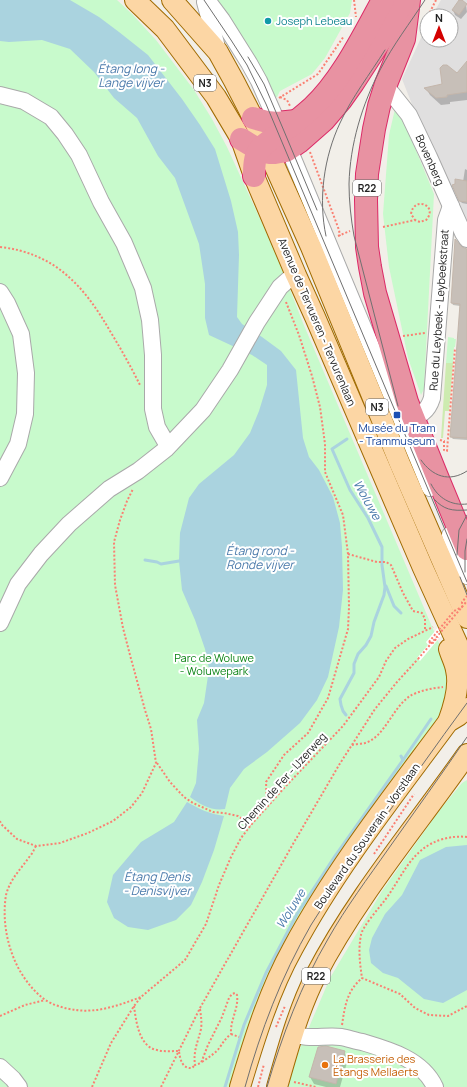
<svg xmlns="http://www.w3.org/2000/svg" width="467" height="1087" font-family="Manrope,sans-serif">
<rect width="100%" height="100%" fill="#f2efe9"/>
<path fill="#e0dfdf" d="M441 0H467V234L449 198 402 79 427 25V40H451V16H432Z"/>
<path fill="#cdebb0" d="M446 363H453L449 411H445L443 438H441Z"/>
<g fill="#c8facc">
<path d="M0 0H117L132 14 156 40 194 90 212 119 227 147 277 256 303 323 447 662 449 682 447 695 440 718 329 872 231 1087H0Z"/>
<path d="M213 0H352L350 13 325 58 312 74 280 91 277 97 272 98Z"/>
<path d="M395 109 404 121 434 194 424 389 421 395 408 358 389 267 383 214 389 135Z"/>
<path d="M448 337 454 338V339H456L455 347H454L453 363H446Z"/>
<path d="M467 780V1087H288L295 1060 330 978 382 891 439 811 462 783Z"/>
</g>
<g fill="#aad3df">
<path d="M0 0H70L99 17 119 32 148 55 182 99 200 125 215 149 231 201 238 232 239 255 237 317 242 324 262 337 281 351 296 370 303 438 309 457 319 470 333 497 340 523 342 547 343 590 339 627 328 677 317 700 300 723 267 752 244 769 230 788 225 809C211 811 201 805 190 797L196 783 199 749 197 720 204 703 209 669 205 649 195 620 182 590 179 561 180 533 189 498 199 484 234 455 250 433 259 411 267 385V365L252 355 209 335 205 318V284L199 244 175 178 158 156 137 118 114 98 94 72 70 49 42 40 9 42 0 41Z"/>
<path d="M187 802C199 809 210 814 224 816L214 850 202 882 191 905 176 920 148 930 128 927 114 918 107 902 113 875 141 842 174 822Z"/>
<path d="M467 845V990L443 1003 424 999 398 978 383 973 371 963 369 950 372 938 385 914 402 895 420 860 446 847Z"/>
</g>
<path fill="#fff" d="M467 592V605L420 661 417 658 428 645 426 642Z"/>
<g fill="#0003">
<path d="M466 5 467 12 461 19 455 15 453 10Z"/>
<path d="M467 63V100L450 102V104L441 105 430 95 426 88 444 85 457 74Z"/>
<path d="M465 169 467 170V204L462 203 460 201Z"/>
<path d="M459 245 467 251V440L453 439 451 437 460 306 453 305 452 303Z"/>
<path d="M344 1052 348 1059 340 1087H326L314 1084 310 1077Z"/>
</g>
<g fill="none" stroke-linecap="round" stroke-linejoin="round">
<g stroke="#aad3df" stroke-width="3">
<path d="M145 560 157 562 161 564 179 561"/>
<path d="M386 586 394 606 401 613"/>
<path d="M346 715 343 711 341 705 340 699 354 673V664L358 654 366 645 371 636 374 622 384 595 385 587 382 565V547L368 518 350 490 332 449 347 439"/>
<path d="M403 760 431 719"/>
<path d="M225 1087 244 1025 266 973 297 914 335 856 403 760 401 756"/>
</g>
</g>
<g fill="#c7bfb8" stroke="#c4b6ab">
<path d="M459 0H462L467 4 459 15 452 10Z"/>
<path d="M467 61V92L447 95V97L436 98 424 88 442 84 440 68 443 65H447L457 73Z"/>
<path d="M455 179 467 181V202L459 201 452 185 455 184Z"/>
<path d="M455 239 462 247 467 249V438L450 437 460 304 451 303Z"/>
<path d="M326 1046 345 1051 336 1084 309 1077 318 1047Z"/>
</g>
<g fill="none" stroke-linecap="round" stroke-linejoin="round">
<g stroke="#a9a9a9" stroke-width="18">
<g id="minor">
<path d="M207 0 222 20 249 63 259 81 289 149 430 488"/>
<path d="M205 2 218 51"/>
<path d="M386 84 389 90 409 115 429 157 463 233 467 239"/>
<path d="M0 95 24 101 51 117 65 134 79 155 101 202 124 243 143 288 150 320 153 355V409L157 427 168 446"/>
<path d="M0 292 7 303 21 334 26 373 25 414 18 444 0 478"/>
<path d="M404 422C418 416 427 414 432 398L446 220 451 206"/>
<path d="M450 535 467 576"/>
<path d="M0 623 18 584 41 554 69 524 109 489 138 471 166 449 203 410 230 370 257 322 280 287 289 279"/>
<path d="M292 1033C295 1034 298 1036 301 1036 314 1039 328 1035 341 1037 348 1038 355 1041 362 1042 389 1050 422 1059 435 1087"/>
<path d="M0 1067 13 1079 19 1087"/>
</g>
</g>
<g stroke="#a06b00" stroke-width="22">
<g id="major">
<path d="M135 0 165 29 216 97 241 139 254 176 296 275 315 317 423 568 467 665"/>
<path d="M172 0 218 52 234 81 253 118 311 247 400 464 467 618"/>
<path d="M448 722C454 706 460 687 456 670 455 663 451 656 449 649"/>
<path d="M240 1087C254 1040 269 991 293 948 336 868 394 795 448 722L458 716 467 708"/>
<path d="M277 1087C288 1049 298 1011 316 975 357 896 416 827 467 754"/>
</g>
</g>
<g stroke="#dc2a67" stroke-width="24">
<g id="highway">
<path d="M409 0 404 39 386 84 379 106 374 129 367 174 366 200 367 247 370 267 375 293 407 402 436 474 467 549"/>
<path d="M253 118 267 122 277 123 296 121"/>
<path d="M241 139 259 150 269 153H275L286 151 299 142 324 120 341 100 353 83 386 32 404 0"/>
<path d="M254 176C254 168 254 157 259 150 265 142 276 137 284 131 293 124 303 116 312 108 342 80 363 36 383 0"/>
</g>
</g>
<g stroke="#fa8072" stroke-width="2" stroke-dasharray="2 2" stroke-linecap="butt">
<path d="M354 0 356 17"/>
<path d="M428 16 436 0"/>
<path d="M422 27 427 17"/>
<path d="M280 97 287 100 290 106"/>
<path d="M279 98 318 74 344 36"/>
<path d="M310 152 339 230 340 236"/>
<path d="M383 227 415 220 420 222 426 220C439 206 414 195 411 214L415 220"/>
<path d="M338 236 350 231"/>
<path d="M0 247C55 253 84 286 110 331 121 349 131 367 140 385"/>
<path d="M403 336 425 333"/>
<path d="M440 440 444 441V450L447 451 455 348"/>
<path d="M348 554 377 562H386L391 565 403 593 413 611 422 613 425 619V631"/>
<path d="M429 642 432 644 438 637"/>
<path d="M352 745C356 744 361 744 365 743 385 737 392 708 410 696 418 691 433 688 443 687"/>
<path d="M157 763 170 782 184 797 193 803 213 812 224 813 238 816 251 825"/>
<path d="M267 806 266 782 284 755 308 733 328 698 348 629 349 607 348 554 343 515 325 472V444L320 407 312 376 299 335 286 302"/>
<path d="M0 821 1 824 17 839 36 846 60 843 88 833 113 821 131 807 142 793 156 763 151 729 145 710 130 655 123 628 115 585 114 542 120 520 127 501 133 489"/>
<path d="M467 837C459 836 451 837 443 839 411 848 403 876 385 900 379 908 362 927 361 935 358 950 360 964 362 978L400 994 415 1008 429 1015 448 1016 467 1006"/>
<path d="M36 846C34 849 33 853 30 856 21 869 10 879 6 895 0 932 14 976 44 999 52 1005 66 1009 76 1010 98 1013 120 1005 141 997"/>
<path d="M374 854 414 794"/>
<path d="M134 1006C136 1021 139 1047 157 1050 164 1052 172 1051 179 1051 180 1059 182 1069 192 1068L195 1065"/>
<path d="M200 1009C201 1016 202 1022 201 1029 198 1042 193 1051 195 1065L201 1063 208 1045 222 1017 229 998 232 994 235 993 237 995C239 1008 230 1020 231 1034"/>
<path d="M0 1016 25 1005 45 1000"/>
<path d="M342 1025C345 1005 347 991 362 978"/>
<path d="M276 1027 285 1006"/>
<path d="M231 1034 239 1037"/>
<path d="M202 1062C209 1057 216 1053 220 1047 224 1041 226 1038 231 1034"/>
<path d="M294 1082 316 1087"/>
<path d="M92 1087 111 1043 134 1006 141 997 185 960 206 924 219 885 231 857 241 838 251 825 285 787 343 726 379 677 386 661 395 648 408 639 433 627"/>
<path d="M161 1087 200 1008 293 844 339 765 375 709 397 682 418 659"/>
<path d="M258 1087 264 1064"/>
</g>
<use href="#minor" stroke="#fff" stroke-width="16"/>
<use href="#major" stroke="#fcd6a4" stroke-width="20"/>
<use href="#highway" stroke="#e892a2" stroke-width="22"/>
<g stroke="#707070" stroke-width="1">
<path d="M204 0 231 40 247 65 266 104 467 582"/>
<path d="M248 57 264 84 284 131 317 210"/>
<path d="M326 236C318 199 324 157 340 123 352 97 370 74 385 50"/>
<path d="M398 406 354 236C351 219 349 201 349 184 350 144 362 105 380 70 393 45 410 23 425 0"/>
<path d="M421 460C432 476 449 483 467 471"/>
<path d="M431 484C438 498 451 506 467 504"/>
<path d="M434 499C444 510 452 511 467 510"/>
<path d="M457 555 459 530 467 515"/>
<path d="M465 572V551L467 539"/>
<path d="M460 577 467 595"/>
<path d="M245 1087C261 1030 281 977 311 925 331 892 354 862 376 830 406 788 436 745 467 703"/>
<path d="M267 1087C282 1036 301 985 328 939 346 907 368 878 389 848 415 811 442 774 467 737"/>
</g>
<g stroke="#fa8072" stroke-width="2" stroke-dasharray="2 2" stroke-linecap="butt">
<path d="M429 642 454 611 462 607V602L467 596"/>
<path d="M418 659 467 601"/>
</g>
</g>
<circle fill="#0f9aa8" stroke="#fff" stroke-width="1.5" cx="268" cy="21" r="4"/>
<rect fill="#1a4fb4" stroke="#fff" stroke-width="1.5" x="393" y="411" width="8" height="8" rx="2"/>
<circle fill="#e8710a" stroke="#fff" stroke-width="1.5" cx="325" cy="1065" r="4"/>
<g text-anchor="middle" stroke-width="4" stroke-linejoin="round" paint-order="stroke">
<g fill="#fff" stroke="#646464" stroke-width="1">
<rect x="194" y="75" width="22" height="16" rx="3"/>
<rect x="353" y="180" width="28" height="16" rx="3"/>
<rect x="366" y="399" width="22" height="16" rx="3"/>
<rect x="302" y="968" width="28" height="16" rx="3"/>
</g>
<g font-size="10" font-weight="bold" fill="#222">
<text x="205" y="87">N3</text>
<text x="367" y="192">R22</text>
<text x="377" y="411">N3</text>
<text x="316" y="980">R22</text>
</g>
<g font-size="11" fill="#0d838f" stroke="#fff" text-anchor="start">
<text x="276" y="25">Joseph Lebeau</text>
</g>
<g font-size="11" fill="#222" stroke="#fff">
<text transform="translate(430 160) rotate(66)" y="4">Bovenberg</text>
<text transform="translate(439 310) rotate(-86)" y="4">Rue du Leybeek - Leybeekstraat</text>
<text transform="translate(317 322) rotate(67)" y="4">Avenue de Tervueren - Tervurenlaan</text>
<text transform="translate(282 781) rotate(-48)" y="4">Chemin de Fer - IJzerweg</text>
<text transform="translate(367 836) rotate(-55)" y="4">Boulevard du Souverain - Vorstlaan</text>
</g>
<g font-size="11" fill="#164399" stroke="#fff">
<text x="397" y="432">Musée du Tram<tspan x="397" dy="13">- Trammuseum</tspan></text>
</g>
<g font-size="11" fill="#0c8416" stroke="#fff">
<text x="214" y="662">Parc de Woluwe<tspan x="214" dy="13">- Woluwepark</tspan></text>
</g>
<g font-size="11" fill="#c56008" stroke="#fff" text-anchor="start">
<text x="333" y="1063">La Brasserie des<tspan x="333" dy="13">Étangs Mellaerts</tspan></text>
</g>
<g font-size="12" font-style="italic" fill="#4a7aab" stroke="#fff">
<text x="131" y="73">Étang long -<tspan x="131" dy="14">Lange vijver</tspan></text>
<text transform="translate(367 500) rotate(61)" y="4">Woluwe</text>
<text x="260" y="555">Étang rond -<tspan x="260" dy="14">Ronde vijver</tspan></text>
<text x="157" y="881">Étang Denis<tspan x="157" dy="14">- Denisvijver</tspan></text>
<text transform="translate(291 909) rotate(-58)" y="4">Woluwe</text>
</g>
</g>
<g transform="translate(439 28)"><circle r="19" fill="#ffffff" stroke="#a7a7a7"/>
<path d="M0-3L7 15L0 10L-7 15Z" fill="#d40000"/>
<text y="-6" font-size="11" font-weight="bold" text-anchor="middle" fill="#222222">N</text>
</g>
</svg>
